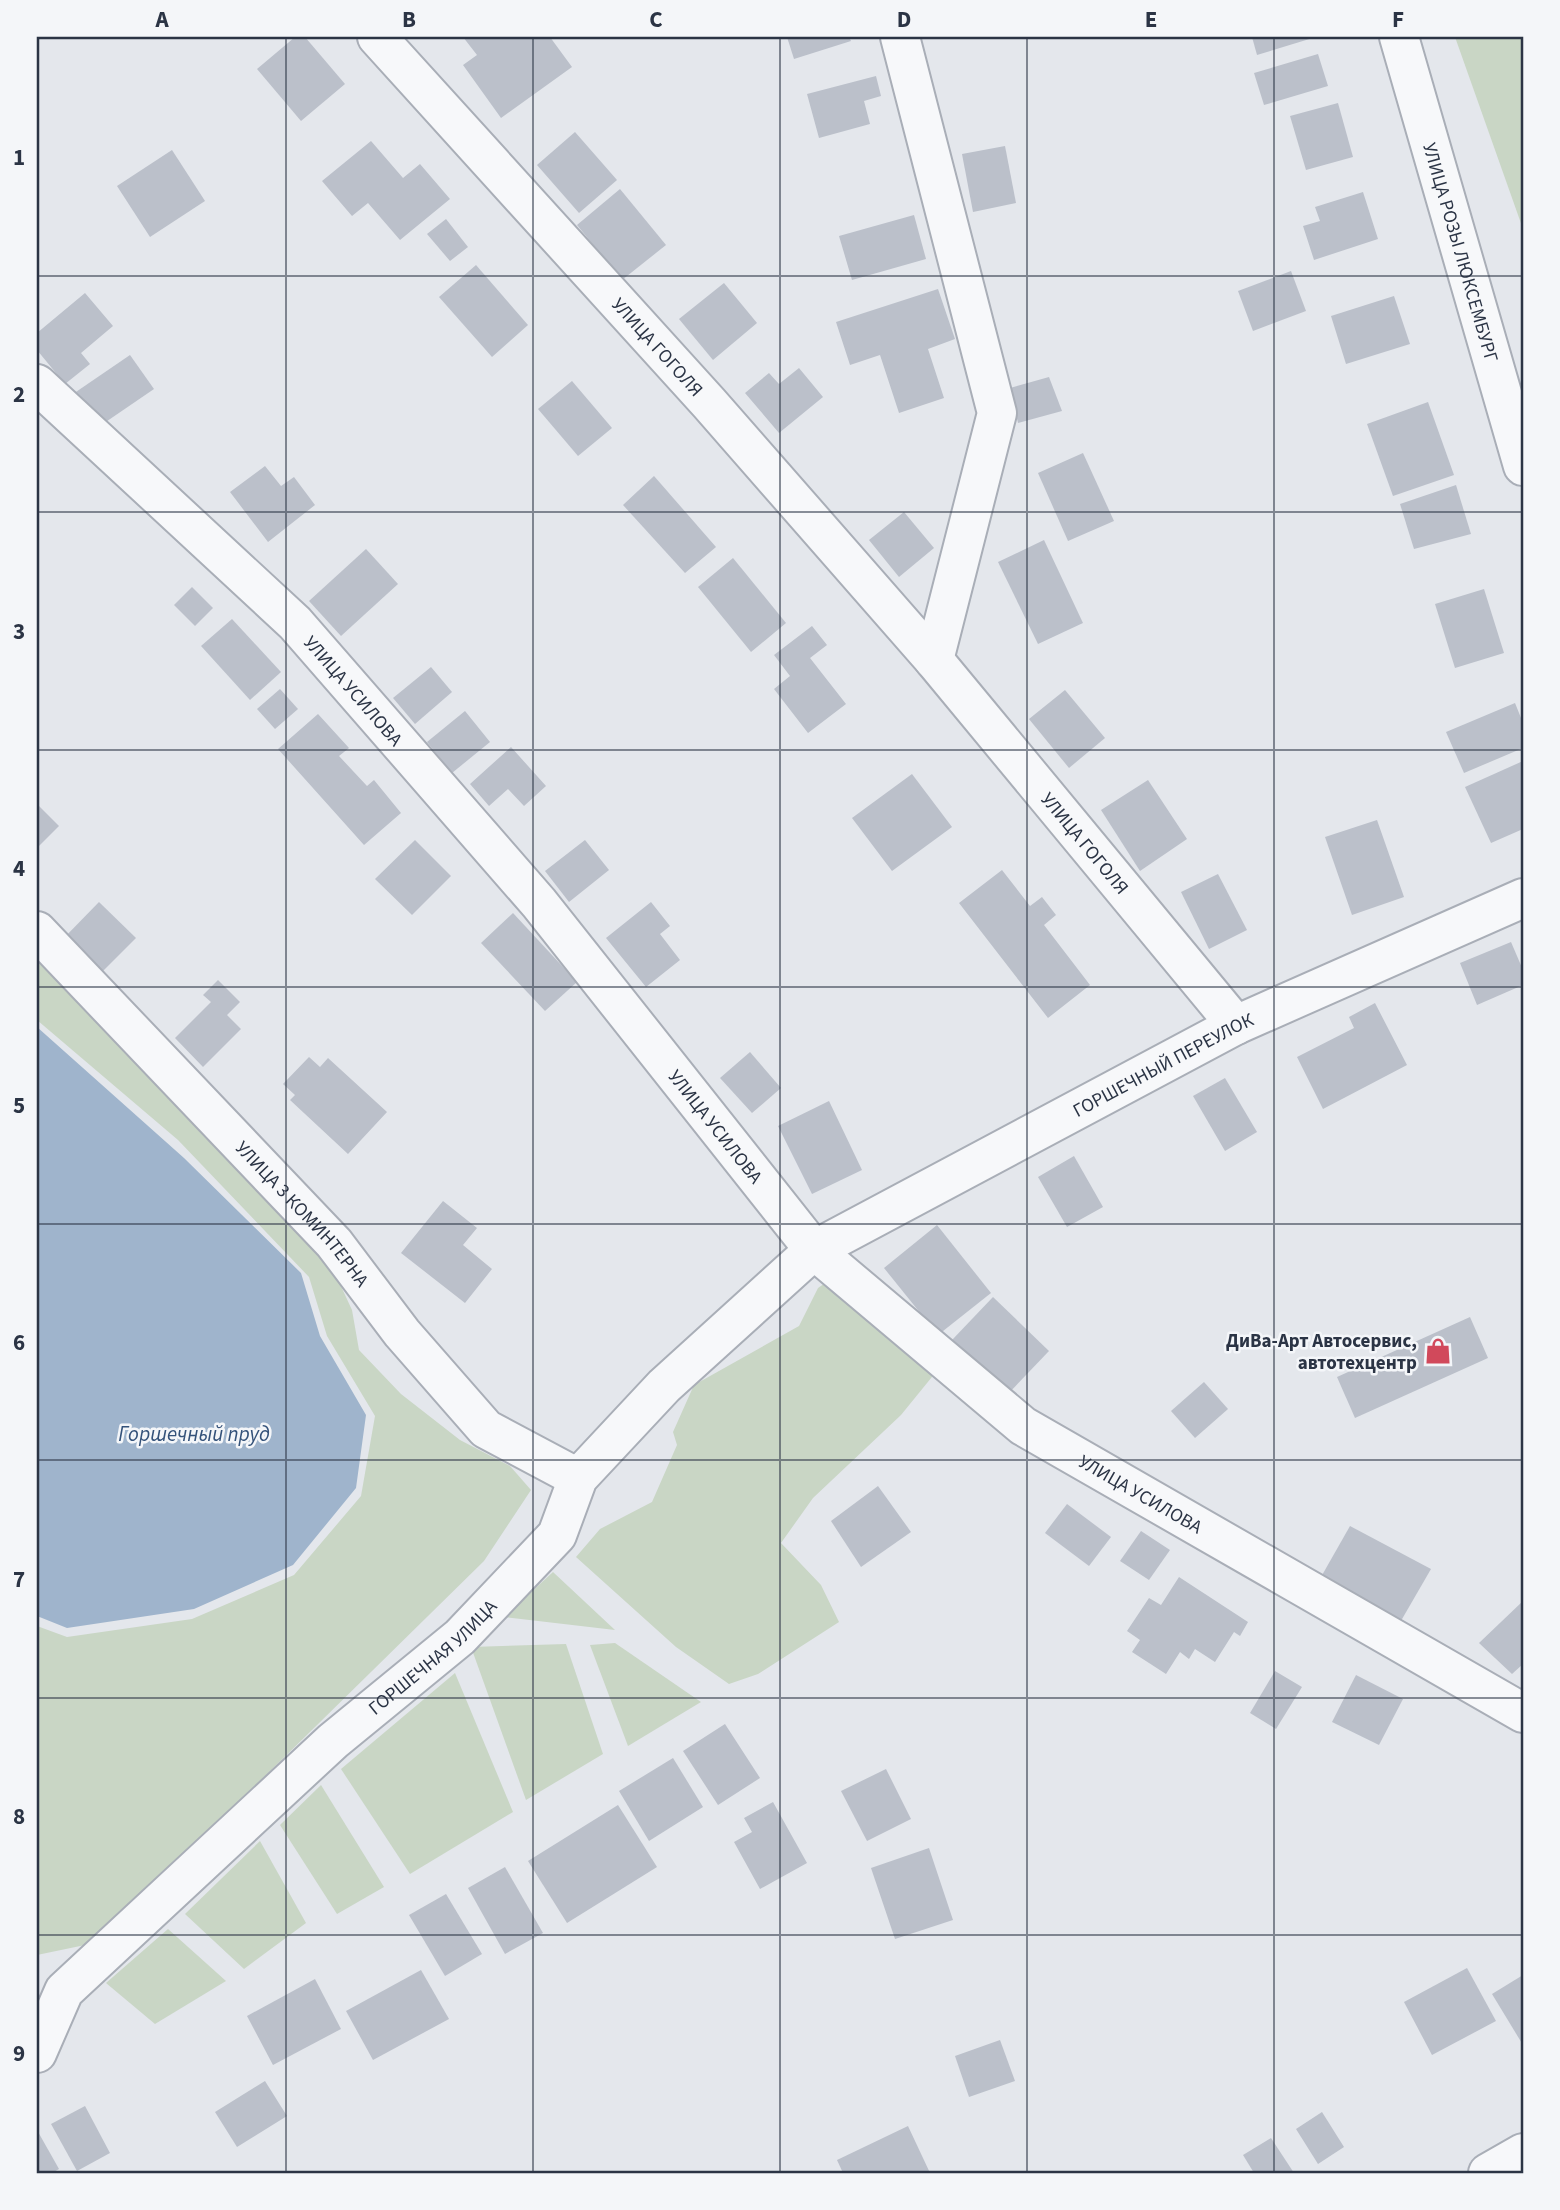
<svg xmlns="http://www.w3.org/2000/svg" width="1560" height="2210" font-family="'Source Sans 3',sans-serif">
<rect width="100%" height="100%" fill="#e4e7ec"/>
<g fill="#c9d6c5">
<path d="M1455 37H1523V229Z"/>
<path d="M37 950 333 1269 352 1310 359 1350 401 1394 460 1440 510 1466 531 1490 484 1561 258 1783 85 1945 37 1955V1626L67 1637 192 1619 294 1575 361 1496 375 1416 327 1336 309 1277 178 1140 37 1020Z"/>
<path d="M838 1274 936 1372 901 1415 813 1498 781 1543 821 1585 839 1622 758 1674 729 1684 676 1647 576 1557 600 1529 652 1502 677 1445 673 1432 694 1385 799 1326 818 1288Z"/>
<path d="M553 1572 615 1630 504 1617Z"/>
<path d="M615 1643 701 1702 628 1746 590 1645Z"/>
<path d="M566 1644 603 1754 526 1800 471 1647Z"/>
<path d="M455 1673 513 1812 410 1874 341 1769Z"/>
<path d="M321 1785 384 1887 337 1914 280 1825Z"/>
<path d="M260 1841 306 1923 244 1969 185 1914Z"/>
<path d="M168 1929 226 1981 155 2024 106 1983Z"/>
</g>
<path fill="#9fb4cc" d="M37 1027 184 1158 301 1273 320 1336 366 1415 356 1488 293 1565 194 1609 67 1628 37 1616Z"/>
<g fill="#bbc0ca">
<path d="M295 37H305L345 84 301 121 257 69Z"/>
<path d="M463 37H550L572 67 501 118 463 65 477 55Z"/>
<path d="M787 37H849L851 41 794 59Z"/>
<path d="M1252 37H1316L1257 55Z"/>
<path d="M1318 54 1328 86 1264 105 1254 73Z"/>
<path d="M876 76 881 96 864 101 870 124 819 138 807 94Z"/>
<path d="M1338 103 1353 157 1306 170 1290 116Z"/>
<path d="M575 132 617 180 579 213 537 165Z"/>
<path d="M371 141 403 178 420 164 450 199 400 240 368 203 352 216 322 181Z"/>
<path d="M1005 146 1016 203 973 212 962 154Z"/>
<path d="M172 150 205 201 150 237 117 186Z"/>
<path d="M620 189 666 245 622 280 577 225Z"/>
<path d="M1363 192 1378 239 1314 260 1303 226 1320 221 1315 207Z"/>
<path d="M914 215 926 259 852 280 839 236Z"/>
<path d="M446 219 468 247 450 261 427 234Z"/>
<path d="M476 265 528 325 492 357 439 297Z"/>
<path d="M1291 271 1306 311 1253 331 1238 291Z"/>
<path d="M724 283 757 323 713 360 679 319Z"/>
<path d="M938 289 955 339 928 349 944 398 899 413 880 355 850 365 836 322Z"/>
<path d="M85 293 113 326 81 353 90 364 65 384 37 350V333Z"/>
<path d="M1394 296 1410 344 1346 364 1331 316Z"/>
<path d="M130 355 154 389 94 430 70 396Z"/>
<path d="M799 368 823 397 779 433 745 393 769 373 779 384Z"/>
<path d="M1049 377 1062 411 1018 423 1010 388Z"/>
<path d="M572 381 612 428 578 456 538 409Z"/>
<path d="M1428 402 1454 475 1393 496 1367 424Z"/>
<path d="M1083 453 1114 521 1068 541 1038 473Z"/>
<path d="M265 466 281 486 294 477 315 505 268 542 230 492Z"/>
<path d="M654 476 716 547 685 573 623 505Z"/>
<path d="M1456 485 1471 534 1414 549 1400 504Z"/>
<path d="M904 512 934 548 899 577 869 540Z"/>
<path d="M1044 540 1083 623 1038 644 998 562Z"/>
<path d="M366 549 398 584 341 636 309 601Z"/>
<path d="M733 558 786 623 751 652 698 587Z"/>
<path d="M192 587 213 608 195 626 174 605Z"/>
<path d="M1484 589 1504 653 1455 668 1435 604Z"/>
<path d="M232 619 281 672 250 700 201 646Z"/>
<path d="M812 626 827 645 810 658 846 704 808 733 774 689 790 676 774 655Z"/>
<path d="M431 667 452 692 415 724 393 698Z"/>
<path d="M280 689 298 709 275 729 257 709Z"/>
<path d="M1065 690 1105 738 1069 768 1029 719Z"/>
<path d="M1515 703 1523 723V748L1464 773 1446 732Z"/>
<path d="M465 711 490 742 452 773 427 742Z"/>
<path d="M318 714 349 748 339 756 367 786 374 780 401 813 364 845 278 749Z"/>
<path d="M511 747 546 786 524 806 508 789 489 806 470 784Z"/>
<path d="M1523 761V829L1491 843 1465 787Z"/>
<path d="M912 774 952 827 892 871 852 818Z"/>
<path d="M1148 780 1187 839 1140 871 1101 810Z"/>
<path d="M37 804 59 826 37 848Z"/>
<path d="M1377 820 1404 897 1352 915 1325 837Z"/>
<path d="M415 840 451 876 412 915 375 879Z"/>
<path d="M585 840 609 870 569 902 545 871Z"/>
<path d="M1002 870 1030 906 1042 897 1056 915 1044 925 1090 985 1048 1018 959 903Z"/>
<path d="M1218 874 1247 930 1209 949 1181 892Z"/>
<path d="M99 902 136 938 97 977 61 941Z"/>
<path d="M651 902 670 926 660 934 680 960 646 987 606 938Z"/>
<path d="M513 913 577 982 545 1011 481 943Z"/>
<path d="M1511 942 1523 970V985L1477 1005 1460 963Z"/>
<path d="M218 980 240 1002 227 1015 241 1029 203 1067 175 1038 211 1002 203 995Z"/>
<path d="M1375 1003 1407 1065 1323 1109 1297 1057 1354 1028 1349 1017Z"/>
<path d="M750 1052 781 1088 752 1113 720 1078Z"/>
<path d="M309 1057 320 1067 328 1058 387 1112 348 1154 290 1100 295 1095 283 1084Z"/>
<path d="M1225 1078 1257 1132 1225 1151 1193 1096Z"/>
<path d="M829 1101 862 1170 812 1194 778 1126Z"/>
<path d="M1074 1156 1103 1207 1067 1227 1038 1177Z"/>
<path d="M443 1201 477 1228 463 1245 492 1269 465 1303 401 1253Z"/>
<path d="M937 1225 991 1293 938 1335 884 1268Z"/>
<path d="M993 1297 1049 1351 1008 1394 952 1340Z"/>
<path d="M1470 1317 1488 1358 1355 1418 1337 1377Z"/>
<path d="M1204 1382 1228 1409 1195 1438 1171 1411Z"/>
<path d="M878 1486 911 1532 861 1567 831 1521Z"/>
<path d="M1067 1504 1111 1537 1089 1566 1045 1533Z"/>
<path d="M1350 1526 1431 1569 1398 1626 1321 1577Z"/>
<path d="M1141 1531 1170 1550 1149 1580 1120 1561Z"/>
<path d="M1179 1577 1248 1622 1240 1636 1234 1632 1215 1662 1195 1649 1189 1659 1180 1652 1166 1674 1132 1652 1140 1640 1127 1631 1149 1598 1161 1605Z"/>
<path d="M1523 1601V1664L1512 1674 1479 1643Z"/>
<path d="M1275 1671 1302 1687 1276 1729 1250 1713Z"/>
<path d="M1356 1675 1403 1699 1379 1745 1332 1722Z"/>
<path d="M725 1724 760 1778 718 1805 683 1751Z"/>
<path d="M673 1758 703 1807 649 1841 619 1791Z"/>
<path d="M886 1769 911 1819 867 1841 841 1791Z"/>
<path d="M773 1802 807 1863 760 1889 734 1842 752 1832 744 1818Z"/>
<path d="M618 1805 657 1867 567 1923 528 1861Z"/>
<path d="M929 1848 953 1920 895 1939 871 1868Z"/>
<path d="M505 1867 543 1933 505 1954 468 1888Z"/>
<path d="M446 1894 482 1954 445 1976 409 1915Z"/>
<path d="M1467 1968 1496 2021 1432 2055 1404 2002Z"/>
<path d="M421 1970 449 2019 373 2060 346 2011Z"/>
<path d="M1523 1975V2045L1492 1994Z"/>
<path d="M315 1979 341 2029 273 2065 247 2016Z"/>
<path d="M1000 2040 1015 2081 969 2097 955 2056Z"/>
<path d="M265 2081 287 2116 237 2147 215 2112Z"/>
<path d="M85 2106 110 2153 77 2171 51 2124Z"/>
<path d="M1322 2112 1344 2147 1318 2164 1296 2129Z"/>
<path d="M908 2126 930 2173H843L837 2160Z"/>
<path d="M37 2130 59 2169 52 2173H37Z"/>
<path d="M1271 2138 1294 2173H1254L1243 2155Z"/>
</g>
<g fill="none" stroke-linecap="round" stroke-linejoin="round">
<g stroke="#a9aeb7" stroke-width="42">
<g id="minor">
<path id="s1" d="M377 37 709 403 934 660 1236 1025"/>
<path d="M900 37 997 413 934 660"/>
<path id="s2" d="M1399 37 1523 466"/>
<path id="s3" d="M37 384 295 623 539 903 814 1250 1023 1426 1523 1713"/>
<path id="s4" d="M37 931 334 1243 402 1333 486 1429 578 1478"/>
<path id="s5" d="M37 2053 64 1991 333 1741 460 1637 557 1535 578 1478 664 1386 814 1250 1236 1025 1523 898"/>
<path d="M1488 2173 1523 2153"/>
</g>
</g>
<use href="#minor" stroke="#f7f8fa" stroke-width="38"/>
</g>
<path fill="none" stroke="#2b3445" stroke-width="2" stroke-opacity="0.55" d="M286 37V2173M533 37V2173M780 37V2173M1027 37V2173M1274 37V2173M37 276H1523M37 512H1523M37 750H1523M37 987H1523M37 1224H1523M37 1460H1523M37 1698H1523M37 1935H1523"/>
<defs>
<g id="shop-bare" transform="scale(2.1)"><path d="M-5-2.5h2.3a2.7 3.5 0 0 1 5.4 0H5L5.5 6h-11ZM-1.5-2.5h3a1.5 2.3 0 0 0-3 0Z" fill="#d1495b" stroke="#f4f6f9" stroke-width="2.5" paint-order="stroke"/></g>
</defs>
<g fill-rule="evenodd">
<use href="#shop-bare" x="1438" y="1351"/>
</g>
<g text-anchor="middle" stroke-width="5" stroke-linejoin="round" paint-order="stroke">
<g font-size="19" fill="#2b3445" stroke="#f4f6f9">
<text dy="7" stroke="none"><textPath href="#s2" startOffset="224">УЛИЦА РОЗЫ ЛЮКСЕМБУРГ</textPath></text>
<text dy="7" stroke="none"><textPath href="#s1" startOffset="418">УЛИЦА ГОГОЛЯ</textPath></text>
<text dy="7" stroke="none"><textPath href="#s3" startOffset="441">УЛИЦА УСИЛОВА</textPath></text>
<text dy="7" stroke="none"><textPath href="#s1" startOffset="1073">УЛИЦА ГОГОЛЯ</textPath></text>
<text dy="7" stroke="none"><textPath href="#s5" startOffset="1524">ГОРШЕЧНЫЙ ПЕРЕУЛОК</textPath></text>
<text dy="7" stroke="none"><textPath href="#s3" startOffset="1008">УЛИЦА УСИЛОВА</textPath></text>
<text dy="7" stroke="none"><textPath href="#s4" startOffset="388">УЛИЦА 3 КОМИНТЕРНА</textPath></text>
<text dy="7" stroke="none"><textPath href="#s3" startOffset="1575">УЛИЦА УСИЛОВА</textPath></text>
<text dy="7" stroke="none"><textPath href="#s5" startOffset="565">ГОРШЕЧНАЯ УЛИЦА</textPath></text>
</g>
<g font-size="19" font-weight="bold" fill="#2b3445" stroke="#f4f6f9" text-anchor="end">
<text x="1417" y="1347">ДиВа-Арт Автосервис,<tspan x="1417" dy="22">автотехцентр</tspan></text>
</g>
<g font-size="21" font-style="italic" fill="#34527a" stroke="#f4f6f9">
<text x="194" y="1441">Горшечный пруд</text>
</g>
</g>
<rect width="1560" height="2210" fill="none" stroke="#f4f6f9" stroke-width="77"/>
<rect x="38" y="38" width="1484" height="2134" fill="none" stroke="#2b3445" stroke-width="2.5"/>
<g font-size="23" text-anchor="middle" font-weight="bold" fill="#2b3445">
<text x="162" y="27">A</text>
<text x="409" y="27">B</text>
<text x="656" y="27">C</text>
<text x="904" y="27">D</text>
<text x="1151" y="27">E</text>
<text x="1398" y="27">F</text>
<text x="19" y="165">1</text>
<text x="19" y="402">2</text>
<text x="19" y="639">3</text>
<text x="19" y="876">4</text>
<text x="19" y="1113">5</text>
<text x="19" y="1350">6</text>
<text x="19" y="1587">7</text>
<text x="19" y="1824">8</text>
<text x="19" y="2061">9</text>
</g>
</svg>
